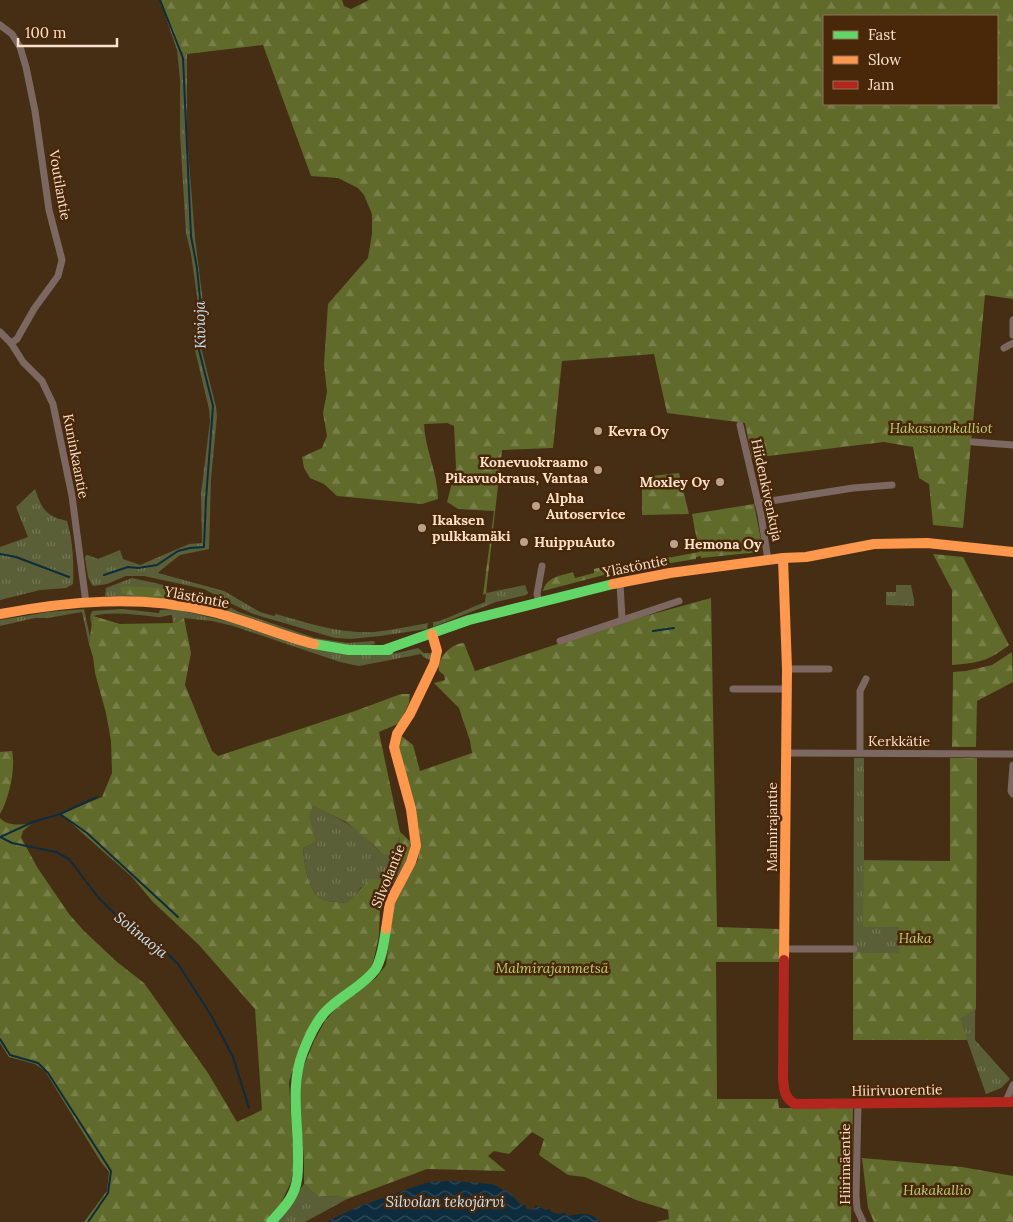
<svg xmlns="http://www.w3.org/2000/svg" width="1013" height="1222" font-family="Lora,serif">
<defs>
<pattern id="grass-tufts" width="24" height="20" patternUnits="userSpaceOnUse" patternTransform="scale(1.25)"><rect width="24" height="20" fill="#5a5f38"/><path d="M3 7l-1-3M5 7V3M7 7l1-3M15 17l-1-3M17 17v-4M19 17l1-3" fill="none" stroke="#737653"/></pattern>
<pattern id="forest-firs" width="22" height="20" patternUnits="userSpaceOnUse" patternTransform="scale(1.25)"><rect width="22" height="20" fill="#606a2b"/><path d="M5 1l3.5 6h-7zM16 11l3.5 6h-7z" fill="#787f48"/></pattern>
<pattern id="water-waves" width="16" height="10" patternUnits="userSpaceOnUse" patternTransform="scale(1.25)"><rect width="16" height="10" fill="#0d2c3e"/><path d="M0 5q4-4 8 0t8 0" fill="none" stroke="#314a59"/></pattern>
</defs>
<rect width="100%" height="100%" fill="#462e15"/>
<g fill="url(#grass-tufts)">
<path d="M177 50 187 54V136L195 238 203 302 202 351 216 407 217 416 211 479 209 549 180 555 161 570 158 573 224 591 260 612 274 616 276 614C308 623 340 634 374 632 392 630 410 626 428 623L427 629 380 636 350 639 335 638 253 614 234 605 204 589 144 576H126L107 584 94 586 92 585 88 577 85 558 86 555H88L98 559 120 550 123 559 140 565 189 544 202 543 201 494 210 421 209 409 194 346 198 304 191 254 186 233 180 134V79Z"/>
<path d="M35 489C42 509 45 516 67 521 73 541 74 563 73 584L66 588 40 590 0 600V547L28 537 16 507Z"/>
<path d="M132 578 204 594 239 612 315 638 348 643 374 641 375 644 359 647 332 645 133 597 105 596 106 588Z"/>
<path d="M525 585 528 593 526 595 496 602 433 627V622L440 621 485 602 486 593Z"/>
<path d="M896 585H911L914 600V606L886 605V592H896Z"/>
<path d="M84 609 90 637 89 644 82 612 48 618H35L0 626V620L48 612Z"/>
<path d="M122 609 159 613 160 610 174 609 375 655 397 653 418 648 424 653H432V661L425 658 421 654 359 666 340 662 233 626 212 621 184 618 173 623 172 615C167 615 162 618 157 617 137 615 113 611 93 616L92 626C91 621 88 615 93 611Z"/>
<path d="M854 758H864V860L950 861V758H977L975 1040 1010 1079 1001 1088 986 1094 967 1040H853Z"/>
<path d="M313 806C341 819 363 830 382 855L398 837 400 839V862L403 867 392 885 388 881 361 887 354 898 347 903C340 902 333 902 326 901 307 895 305 865 303 848L316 842 308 817Z"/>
<path d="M304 1184 318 1197 337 1196 347 1199 305 1222H275Z"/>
</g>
<g fill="url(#forest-firs)" fill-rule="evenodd">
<path d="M160 0H342L344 6 351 9 369 0H1013V299L985 295 963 528 933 525 929 484 919 478 913 447 884 442 752 458 745 423 667 413 654 354 562 361 553 448 502 450 486 593 483 595 494 511 458 509 447 502 456 468 454 426 447 423 424 424C425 450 438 473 438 499L422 504 337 496 324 484 310 478 304 468 302 457 322 448 327 436 323 413 327 392 324 364 328 304 368 258 372 234V214L364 195 358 188 338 178 311 176 263 45 187 54 177 50ZM824 16H997V104H824Z"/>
<path d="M679 473 689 514 642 515V477Z"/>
<path d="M754 504 762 545 760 552 701 558V556L696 557V559L615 572 543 591C547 576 561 576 573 572L575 578 594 573V569L602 567 603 570 699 552 692 514Z"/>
<path d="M933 554 963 557 1009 645C989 661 978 663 952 665V590Z"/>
<path d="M126 586 175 589 177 594 172 600 123 594 120 588Z"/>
<path d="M711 598 717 927 780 929V962H716L717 1099H778L779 1108H853L851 1222H656L669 1219 668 1210 636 1200 585 1177 568 1175 539 1155 544 1139 532 1132 509 1154 494 1151 488 1156 506 1171 427 1169 347 1199 337 1196 318 1197 304 1184V1162L299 1093 301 1073 314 1041 325 1021 339 1005 376 978 386 965 394 901 418 860 420 846 419 828 410 791 399 759V734L413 745 420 771 472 753 470 741 459 708 434 683 445 680 444 675 439 671C436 658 452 643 464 643L475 671 627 621Z"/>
<path d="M93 616 120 624 173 623 184 618 191 653 185 685 212 751 218 756 355 711 401 694H410L409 703 400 723 379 732 400 832 411 842 410 852 403 867 400 862V839L399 837 391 854 382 855 374 845 346 822 313 806 309 817 316 842 303 848C305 865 307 896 327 901 333 902 340 902 347 903 356 896 361 886 371 879L388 881 392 885 380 910 379 935 374 959 369 972 301 1045 289 1082 294 1164 291 1182 279 1207 268 1222H84L107 1191 109 1172 101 1162 45 1071 35 1064 9 1057 0 1043V818C8 827 21 824 31 824L23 831 21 837 37 867 69 914 84 931 117 962 144 983 208 1073 237 1122 262 1110 255 1009 199 945 153 902 132 877 61 814 102 797 112 773 111 741 106 713 95 673 93 657 89 644Z"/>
<path d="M1012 652 1013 682 977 701 976 747H952L953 672 966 671 992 665Z"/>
<path d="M12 751C16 769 9 798 0 814V752Z"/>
<path d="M950 758H977L976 1009 960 1018 967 1040H853V951L863 953H899V927H863L864 861H950Z"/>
<path d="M862 1158 962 1167 1013 1176V1222H874L868 1208Z"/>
</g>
<path fill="url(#water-waves)" d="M451 1181 493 1184 511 1194 520 1204 526 1205V1209L534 1210 535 1205 545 1210 550 1209V1211L558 1214 566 1213 567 1216C578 1214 592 1211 599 1221L603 1222H326L355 1208 416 1186 429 1182Z"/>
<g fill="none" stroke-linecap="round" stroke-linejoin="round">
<g stroke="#0d2c3e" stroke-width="2">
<path d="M0 554 16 557 69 577"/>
<path d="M104 575 128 567 138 568 157 565 178 551 190 548 204 547 206 499 213 406 198 346 201 309 197 268 191 236 183 58 160 0"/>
<path d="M653 631 674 628"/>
<path d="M60 814 87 833 178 917"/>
<path d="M0 837 12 843 56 852 69 859 98 897 119 918 146 936 167 953 178 964 211 1015 233 1057 249 1108"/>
<path d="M0 837 33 822 60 814 97 797"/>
<path d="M0 1039 10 1055 38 1063 48 1073 111 1171 108 1193 88 1222"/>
</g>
<g stroke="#7c6761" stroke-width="7">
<path d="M0 25 12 34 20 47 26 67 35 111 49 210 62 260 58 276 34 309 17 339 11 343"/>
<path d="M1013 320V335"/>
<path d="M0 332 11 343 23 362 42 381 53 404 72 496 86 603"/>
<path d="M1004 348 1013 343"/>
<path d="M740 425 761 515 768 560"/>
<path d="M973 442 1013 445"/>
<path d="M758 503 853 488 892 485"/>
<path d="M620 583 622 619"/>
<path d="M539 602 537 594 542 566"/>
<path d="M560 641 679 601"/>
<path d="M787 669H829"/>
<path d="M733 689H786"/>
<path d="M786 753 1013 754"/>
<path d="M860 753V691L866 679"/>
<path d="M1013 765 1011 791 1013 794"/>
<path d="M785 949H854"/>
<path d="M1006 1101 1013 1085"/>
<path d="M858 1104 856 1195 857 1209 863 1222"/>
</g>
<g stroke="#63d668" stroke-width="10">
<path d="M314 644 349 650H389"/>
<path d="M384 650 469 620 613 584"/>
<path d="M271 1222C280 1212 291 1201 295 1188 299 1177 298 1165 298 1154 298 1120 290 1085 303 1052 308 1039 316 1022 325 1012 340 996 362 987 375 970 382 959 384 942 386 929"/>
</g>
<g stroke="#ff974d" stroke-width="10">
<path d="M783 558 787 669 784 960"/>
<path d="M613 584 670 573 783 558 806 557 874 544 927 543 1013 552"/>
<path d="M0 614C69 601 140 595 208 611 244 619 278 635 314 644"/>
<path d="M386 929 390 902 411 862 416 846 411 809 394 747 397 734 410 714 434 664 437 651 432 634"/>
</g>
<path stroke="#b3261e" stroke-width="10" d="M784 960 783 1078C784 1089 784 1098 795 1104L1013 1102"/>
</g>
<g fill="#bca28b" stroke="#49280a" stroke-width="2">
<circle cx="598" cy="431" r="5"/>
<circle cx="598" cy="470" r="5"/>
<circle cx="720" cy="482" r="5"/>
<circle cx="536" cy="506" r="5"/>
<circle cx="422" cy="528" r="5"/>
<circle cx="524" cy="542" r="5"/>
<circle cx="674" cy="544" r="5"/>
</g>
<g text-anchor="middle" stroke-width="5" stroke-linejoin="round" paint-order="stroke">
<g font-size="14" fill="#fce0ca" stroke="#49280a">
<text transform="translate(60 185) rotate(80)" y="5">Voutilantie</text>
<text transform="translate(76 456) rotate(79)" y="5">Kuninkaantie</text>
<text transform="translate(767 490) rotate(78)" y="5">Hiidenkivenkuja</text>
<text transform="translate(635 566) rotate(-11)" y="5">Ylästöntie</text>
<text transform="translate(197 597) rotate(11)" y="5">Ylästöntie</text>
<text x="899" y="746">Kerkkätie</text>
<text transform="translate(772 827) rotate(-90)" y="5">Malmirajantie</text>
<text transform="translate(388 876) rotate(-68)" y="5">Silvolantie</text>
<text transform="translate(897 1090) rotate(-1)" y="5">Hiirivuorentie</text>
<text transform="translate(845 1164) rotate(-90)" y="5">Hiirimäentie</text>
</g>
<g font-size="14" font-style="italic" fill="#bbd171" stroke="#49280a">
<text x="941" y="433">Hakasuonkalliot</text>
<text x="915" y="943">Haka</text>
<text x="552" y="973">Malmirajanmetsä</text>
<text x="937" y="1195">Hakakallio</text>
</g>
<g font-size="14" font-weight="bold" fill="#fce0ca" stroke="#49280a" text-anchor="start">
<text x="608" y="436">Kevra Oy</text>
<text x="588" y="467" text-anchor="end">Konevuokraamo<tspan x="588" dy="16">Pikavuokraus, Vantaa</tspan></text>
<text x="710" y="487" text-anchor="end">Moxley Oy</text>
<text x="546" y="503">Alpha<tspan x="546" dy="16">Autoservice</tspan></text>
<text x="432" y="525">Ikaksen<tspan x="432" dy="16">pulkkamäki</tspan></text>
<text x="534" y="547">HuippuAuto</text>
<text x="684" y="549">Hemona Oy</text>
</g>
<g font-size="15" font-style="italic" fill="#c4e6ff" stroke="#49280a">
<text transform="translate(200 325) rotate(-91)" y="5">Kivioja</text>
<text transform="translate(141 935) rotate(39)" y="5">Solinaoja</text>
<text x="445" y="1207">Silvolan tekojärvi</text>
</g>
</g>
<rect x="823" y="15" width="175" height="90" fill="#49280a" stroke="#917257"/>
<rect x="833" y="31" width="25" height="8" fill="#63d668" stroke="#917257"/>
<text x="868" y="40" font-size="15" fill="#fce0ca">Fast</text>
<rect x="833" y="56" width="25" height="8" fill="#ff974d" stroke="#917257"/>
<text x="868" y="65" font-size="15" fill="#fce0ca">Slow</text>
<rect x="833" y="81" width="25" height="8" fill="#b3261e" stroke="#917257"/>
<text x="868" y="90" font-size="15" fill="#fce0ca">Jam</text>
<path d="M18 38v8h99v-8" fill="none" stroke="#fce0ca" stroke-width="2.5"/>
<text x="25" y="38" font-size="15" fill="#fce0ca" stroke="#49280a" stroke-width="4" paint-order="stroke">100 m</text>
</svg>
